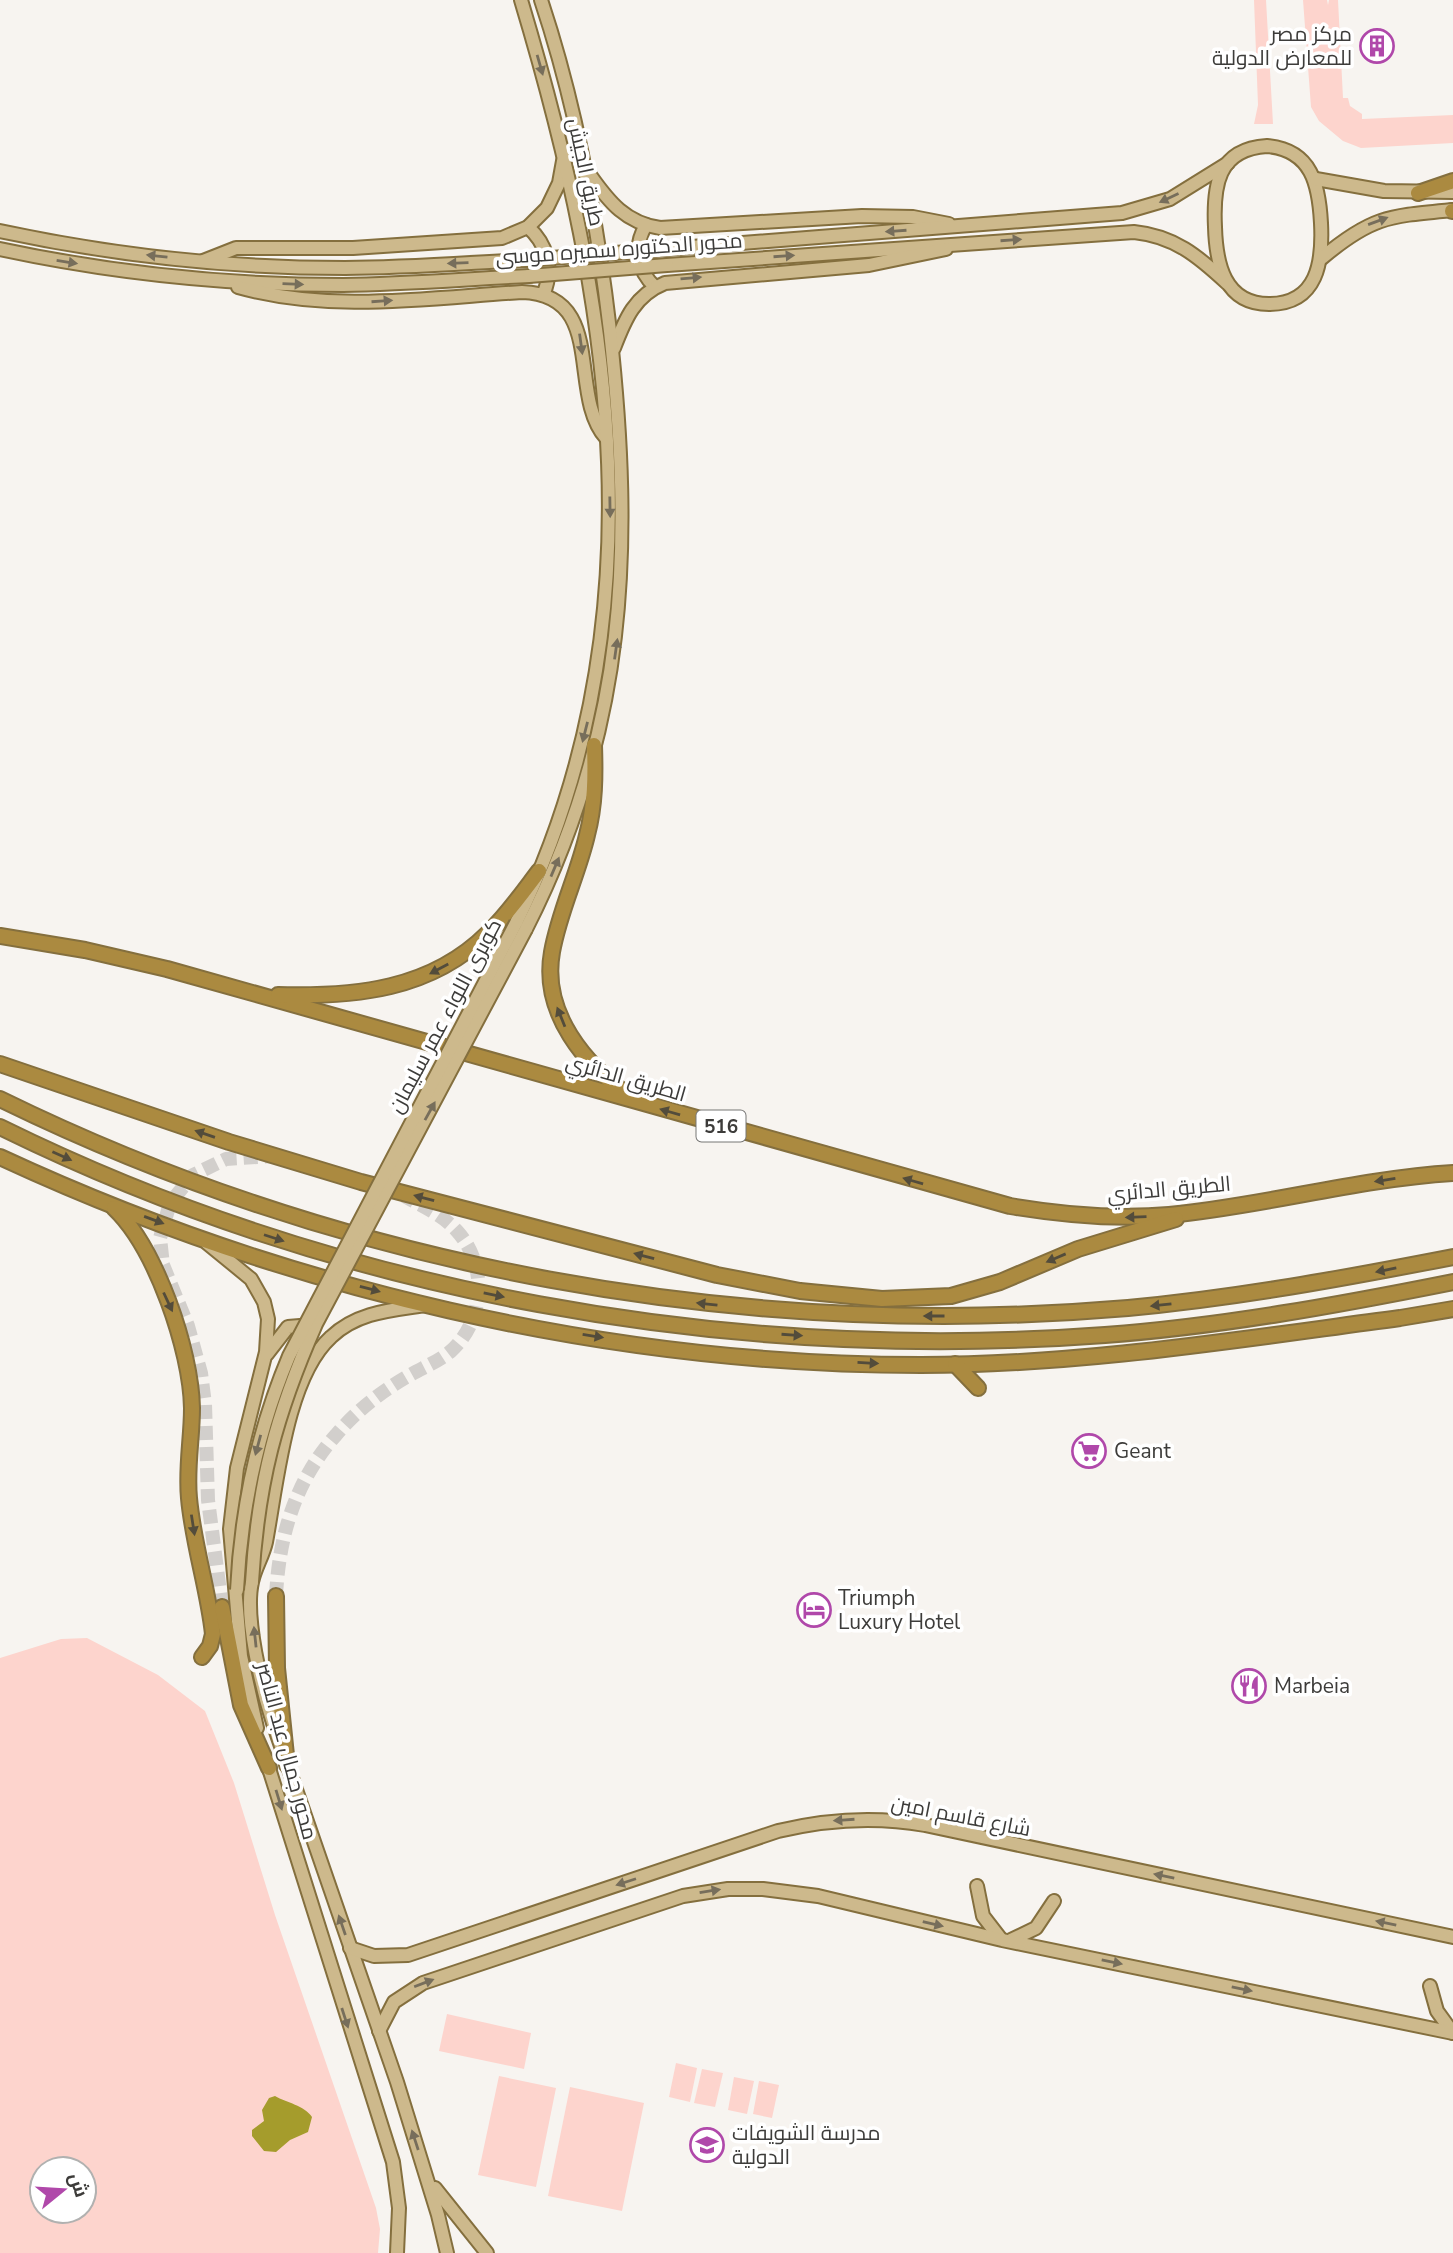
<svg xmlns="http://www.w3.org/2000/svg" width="1453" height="2253" font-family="'Nunito Sans',Cairo,sans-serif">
<rect width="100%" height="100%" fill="#f7f4f0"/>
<g fill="#fdd4cd" fill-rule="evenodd">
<path d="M1254 0H1266L1273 124H1254L1258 105Z"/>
<path d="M1303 0H1327L1328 5 1329 0H1338L1343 98H1348L1350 106 1362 114V119L1453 115V143L1361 148 1343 141 1319 121 1311 107Z"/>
<path d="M87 1638 158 1675 205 1711 234 1783 275 1915 376 2208 380 2229 378 2253H0V1658L61 1639ZM42 2169H84V2211H42Z"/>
<path d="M447 2014 531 2033 524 2069 439 2051Z"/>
<path d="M676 2063 697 2068 690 2102 669 2097Z"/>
<path d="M702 2069 723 2073 715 2107 694 2103Z"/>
<path d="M499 2076 556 2088 536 2187 478 2175Z"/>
<path d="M734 2077 754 2081 747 2114 728 2110Z"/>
<path d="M759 2081 779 2085 772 2118 753 2114Z"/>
<path d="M570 2087 644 2103 622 2211 548 2196Z"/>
</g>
<path fill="#a59c2c" d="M275 2096C287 2103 304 2105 312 2117L308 2132 290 2140 276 2152 264 2151 252 2136V2130L264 2121 262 2110 269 2098Z"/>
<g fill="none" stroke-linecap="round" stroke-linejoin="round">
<g stroke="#d2cfcc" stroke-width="14" stroke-dasharray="14 7" stroke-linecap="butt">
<path d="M276 1596C279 1536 295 1481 336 1435 357 1410 382 1391 410 1375 424 1367 439 1361 451 1351 485 1320 488 1265 457 1231 443 1215 422 1206 404 1196"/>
<path d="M222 1607 208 1500 205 1404 201 1373 188 1326 163 1265 160 1238 170 1203 193 1175 226 1159 272 1156"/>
</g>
<g stroke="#846f3e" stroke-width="16">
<g id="major">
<path d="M1267 146C1312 150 1319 185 1321 223 1323 261 1318 304 1269 304 1224 304 1216 263 1215 227 1213 187 1217 149 1267 146Z"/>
<path d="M590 175C609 202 626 223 660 228L862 216 913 217 949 224"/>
<path d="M1316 179 1384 191 1453 192"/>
<path d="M646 225C633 247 637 270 655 287"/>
<path d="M528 227C548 245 554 270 543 295"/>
<path d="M0 231C112 255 229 268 345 268 405 268 466 263 526 260"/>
<path d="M0 249C112 273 229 285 343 285 405 284 467 279 529 276"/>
<path d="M666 249 1122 213 1170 199 1228 163"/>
<path d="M1322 258C1372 216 1389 216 1453 210"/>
<path d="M203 261 236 248H353L502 238 528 227 547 208 559 183 563 161"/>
<path d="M667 265 1134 232C1174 236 1198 256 1227 283"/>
<path d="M238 287C331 313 428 298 522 292 608 295 567 394 606 438"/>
<path d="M614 348C625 319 635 295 665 283L869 265 946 249"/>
<path d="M516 923C663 624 613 307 521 0"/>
<path d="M526 929C627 730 634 549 610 331 597 219 577 108 541 0"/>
<path d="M207 1243 251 1279 264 1302 268 1319 266 1352 237 1468 230 1529 241 1656 257 1728"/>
<path d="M425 1305C392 1310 357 1312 331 1337 286 1378 277 1484 266 1542 263 1556 255 1568 252 1582 244 1617 262 1689 273 1723L397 2082 438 2215 447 2253"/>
<path d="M267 1354 288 1327 300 1326 310 1333"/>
<path d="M266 1759 393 2162 399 2208 397 2253"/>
<path d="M977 1886 983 1916 1000 1938"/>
<path d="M1011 1940 1036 1928 1054 1901"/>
<path d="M350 1948 374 1956 408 1955 778 1831C828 1819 875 1816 925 1825L1453 1937"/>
<path d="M1430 1986 1437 2011 1453 2033"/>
<path d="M379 2031 394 2002 423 1983 683 1896 728 1889H763L818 1896 1002 1940 1453 2033"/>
<path d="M435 2188 487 2253"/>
</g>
</g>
<g stroke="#846f3e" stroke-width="18">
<g id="highway">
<path d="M1418 193 1453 181"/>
<path d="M1452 211H1453"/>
<path d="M594 745C595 775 595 805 587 835 578 874 559 912 552 952 541 1013 585 1065 632 1098"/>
<path d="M0 936 85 950 167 969 1010 1206C1063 1215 1115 1220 1169 1215 1264 1206 1357 1179 1453 1173"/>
<path d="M278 995C355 997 431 990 488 933 507 915 523 892 539 871"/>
<path d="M0 1064 229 1142 361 1182 717 1275 800 1291 882 1299 951 1296 1000 1282 1078 1249 1176 1219"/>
<path d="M0 1099C347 1269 743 1341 1128 1308 1237 1298 1345 1278 1453 1257"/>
<path d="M0 1127C339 1294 729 1363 1105 1335 1223 1326 1338 1305 1453 1282"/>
<path d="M0 1157C284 1289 607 1365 921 1365 1082 1365 1241 1339 1400 1318L1453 1309"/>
<path d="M114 1208C156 1248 191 1350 192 1408 192 1438 186 1468 189 1498 193 1544 208 1588 213 1634L210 1646 202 1657"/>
<path d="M955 1364 978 1388"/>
<path d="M276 1596 277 1668 287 1765"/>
<path d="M222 1607 241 1705 269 1768"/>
</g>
</g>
<use href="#major" stroke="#cdb98c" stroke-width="12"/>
<use href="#highway" stroke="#ab8a40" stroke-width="14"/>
<g stroke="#846f3e" stroke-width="16" stroke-linecap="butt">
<g id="major-bridge">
<path d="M526 260 666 249"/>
<path d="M529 276 667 265"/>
<path d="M252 1582C258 1482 276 1415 316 1324L526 929"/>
<path d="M237 1590C241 1509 257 1432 289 1356L516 923"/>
</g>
</g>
<use href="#major-bridge" stroke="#cdb98c" stroke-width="12"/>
</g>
<defs><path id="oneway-solid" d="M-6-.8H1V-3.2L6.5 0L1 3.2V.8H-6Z" transform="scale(1.75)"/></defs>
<g fill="#776e5b">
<use href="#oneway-solid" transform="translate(540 65) rotate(74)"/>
<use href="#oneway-solid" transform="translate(1169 198) rotate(155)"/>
<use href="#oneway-solid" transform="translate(1378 221) rotate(-20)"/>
<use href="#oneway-solid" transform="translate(896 231) rotate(176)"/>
<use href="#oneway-solid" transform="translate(1011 240) rotate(-4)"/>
<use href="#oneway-solid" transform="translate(157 256) rotate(-174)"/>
<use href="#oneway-solid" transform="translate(784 256) rotate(-4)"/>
<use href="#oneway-solid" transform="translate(67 262) rotate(9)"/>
<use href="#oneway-solid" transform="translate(458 263) rotate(178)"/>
<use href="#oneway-solid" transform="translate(691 278) rotate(-5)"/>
<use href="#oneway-solid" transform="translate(293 284) rotate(2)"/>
<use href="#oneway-solid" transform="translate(382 301) rotate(-4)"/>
<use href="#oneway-solid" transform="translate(581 344) rotate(82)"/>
<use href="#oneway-solid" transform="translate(610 507) rotate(89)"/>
<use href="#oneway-solid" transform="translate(616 649) rotate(-82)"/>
<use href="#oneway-solid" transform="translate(585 732) rotate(104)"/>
<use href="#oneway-solid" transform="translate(555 867) rotate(-67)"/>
<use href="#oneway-solid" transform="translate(430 1111) rotate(-61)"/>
<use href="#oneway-solid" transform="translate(258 1445) rotate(105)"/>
<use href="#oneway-solid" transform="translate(255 1637) rotate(-96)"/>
<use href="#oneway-solid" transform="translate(279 1800) rotate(73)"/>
<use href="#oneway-solid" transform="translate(844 1820) rotate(176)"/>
<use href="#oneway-solid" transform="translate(1164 1876) rotate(-168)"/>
<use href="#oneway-solid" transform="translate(626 1882) rotate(162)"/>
<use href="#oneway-solid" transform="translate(710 1891) rotate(-9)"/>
<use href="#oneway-solid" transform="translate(1386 1923) rotate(-168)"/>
<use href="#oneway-solid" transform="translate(933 1924) rotate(13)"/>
<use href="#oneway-solid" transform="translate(342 1925) rotate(-109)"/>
<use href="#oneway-solid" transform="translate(1112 1962) rotate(11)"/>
<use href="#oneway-solid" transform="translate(424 1983) rotate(-21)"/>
<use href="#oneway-solid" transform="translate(1242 1989) rotate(12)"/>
<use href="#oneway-solid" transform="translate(345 2018) rotate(72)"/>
<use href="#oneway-solid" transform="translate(415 2140) rotate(-108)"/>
</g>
<g fill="#534c3b">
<use href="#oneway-solid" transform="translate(439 969) rotate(152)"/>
<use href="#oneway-solid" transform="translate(561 1017) rotate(-112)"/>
<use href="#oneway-solid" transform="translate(670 1112) rotate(-164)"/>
<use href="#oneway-solid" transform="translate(205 1134) rotate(-161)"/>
<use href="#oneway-solid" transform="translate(62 1156) rotate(24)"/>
<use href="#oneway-solid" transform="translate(1385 1180) rotate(171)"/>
<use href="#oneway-solid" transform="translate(913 1181) rotate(-164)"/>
<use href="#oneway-solid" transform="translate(424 1198) rotate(-165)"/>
<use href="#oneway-solid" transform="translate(1136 1217) rotate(178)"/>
<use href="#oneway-solid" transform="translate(154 1220) rotate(20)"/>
<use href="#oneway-solid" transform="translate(274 1238) rotate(18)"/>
<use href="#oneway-solid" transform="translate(644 1256) rotate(-165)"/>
<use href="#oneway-solid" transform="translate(1056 1258) rotate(157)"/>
<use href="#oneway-solid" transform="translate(1386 1270) rotate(169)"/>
<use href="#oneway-solid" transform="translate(370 1289) rotate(15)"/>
<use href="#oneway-solid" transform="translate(494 1295) rotate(11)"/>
<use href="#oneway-solid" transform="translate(168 1302) rotate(65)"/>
<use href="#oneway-solid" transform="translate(707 1304) rotate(-174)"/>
<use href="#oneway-solid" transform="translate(1161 1305) rotate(174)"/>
<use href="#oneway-solid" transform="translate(934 1316) rotate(-180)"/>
<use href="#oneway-solid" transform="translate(792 1335) rotate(4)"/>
<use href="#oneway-solid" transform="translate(593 1336) rotate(9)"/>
<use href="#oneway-solid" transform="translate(868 1363) rotate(3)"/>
<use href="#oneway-solid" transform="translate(193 1525) rotate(81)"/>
</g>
<defs>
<g id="building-ring" transform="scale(1.75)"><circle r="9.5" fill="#fff" stroke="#b048aa" stroke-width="1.5"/><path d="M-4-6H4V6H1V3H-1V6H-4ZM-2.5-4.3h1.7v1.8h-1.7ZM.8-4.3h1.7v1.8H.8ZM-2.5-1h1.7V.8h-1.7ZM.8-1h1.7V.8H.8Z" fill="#b048aa"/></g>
<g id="supermarket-ring" transform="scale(1.75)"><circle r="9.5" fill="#fff" stroke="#b048aa" stroke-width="1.5"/><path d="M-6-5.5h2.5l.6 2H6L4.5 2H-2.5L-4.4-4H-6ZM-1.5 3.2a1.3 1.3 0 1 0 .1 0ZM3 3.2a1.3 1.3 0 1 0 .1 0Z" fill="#b048aa"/></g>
<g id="hotel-ring" transform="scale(1.75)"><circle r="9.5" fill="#fff" stroke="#b048aa" stroke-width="1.5"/><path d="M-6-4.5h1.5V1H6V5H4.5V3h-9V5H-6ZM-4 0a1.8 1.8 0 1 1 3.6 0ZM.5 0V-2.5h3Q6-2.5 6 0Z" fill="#b048aa"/></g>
<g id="restaurant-ring" transform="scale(1.75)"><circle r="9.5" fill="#fff" stroke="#b048aa" stroke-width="1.5"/><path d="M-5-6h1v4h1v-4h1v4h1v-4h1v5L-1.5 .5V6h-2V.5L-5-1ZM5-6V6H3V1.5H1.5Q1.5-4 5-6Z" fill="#b048aa"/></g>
<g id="school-ring" transform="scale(1.75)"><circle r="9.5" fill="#fff" stroke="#b048aa" stroke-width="1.5"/><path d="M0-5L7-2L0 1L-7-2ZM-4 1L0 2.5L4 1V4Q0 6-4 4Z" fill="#b048aa"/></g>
</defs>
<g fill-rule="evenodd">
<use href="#building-ring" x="1377" y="46"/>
<use href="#supermarket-ring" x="1089" y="1451"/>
<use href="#hotel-ring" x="814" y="1610"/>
<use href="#restaurant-ring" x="1249" y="1686"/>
<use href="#school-ring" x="707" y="2145"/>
</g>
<g text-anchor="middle" stroke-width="7" stroke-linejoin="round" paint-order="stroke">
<rect fill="#fff" stroke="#777675" stroke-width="2" x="696.5" y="1110.5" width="49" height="31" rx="5"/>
<g font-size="19" font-weight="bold" fill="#3d3c3a">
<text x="721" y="1133">516</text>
</g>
<g font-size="21" fill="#3d3c3a" stroke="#fff" text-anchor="start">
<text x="1352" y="41" text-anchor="end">مركز مصر<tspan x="1352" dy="24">للمعارض الدولية</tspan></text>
<text x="1114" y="1458">Geant</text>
<text x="838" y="1605">Triumph<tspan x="838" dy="24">Luxury Hotel</tspan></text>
<text x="1274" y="1693">Marbeia</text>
<text x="732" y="2140">مدرسة الشويفات<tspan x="732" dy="24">الدولية</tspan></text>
</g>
<g font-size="21" fill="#3d3c3a" stroke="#fff">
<text transform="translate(586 172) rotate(78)" y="7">طريق الجيش</text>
<text transform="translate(619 249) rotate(-4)" y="7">محور الدكتوره سميره موسى</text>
<text transform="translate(445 1016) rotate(-62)" y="7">كوبرى اللواء عمر سليمان</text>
<text transform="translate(626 1078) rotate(16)" y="7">الطريق الدائري</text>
<text transform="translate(1169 1189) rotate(-5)" y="7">الطريق الدائري</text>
<text transform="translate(287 1751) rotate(75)" y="7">محور جمال عبد الناصر</text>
<text transform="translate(961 1816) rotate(11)" y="7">شارع قاسم امين</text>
</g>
</g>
<g transform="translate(63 2190) rotate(72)"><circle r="33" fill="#ffffff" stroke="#b1b1b0" stroke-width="2"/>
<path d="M0-5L12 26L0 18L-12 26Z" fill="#b048aa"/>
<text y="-10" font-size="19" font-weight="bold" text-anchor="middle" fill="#3d3c3a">ش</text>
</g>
</svg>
